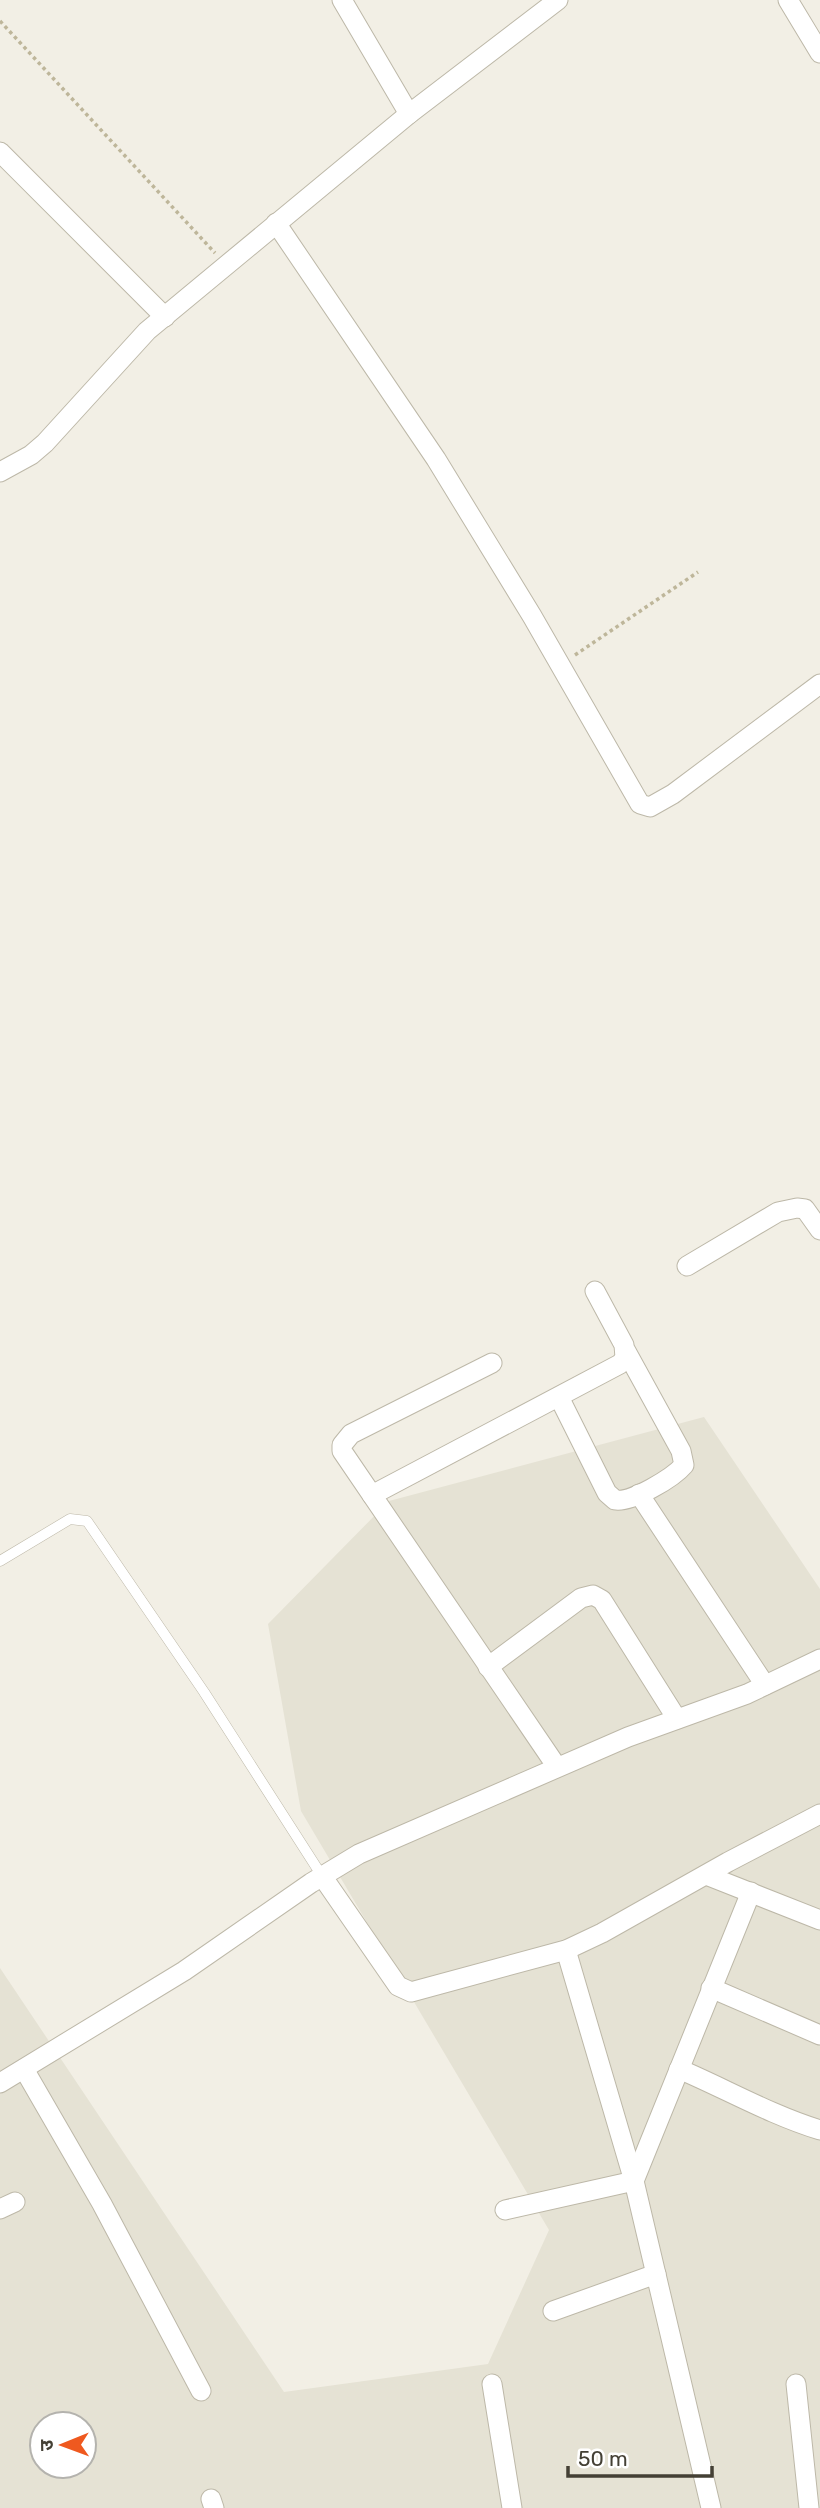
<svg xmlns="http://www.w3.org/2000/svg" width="820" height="2508" font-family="Rubik,'Noto Sans Devanagari',sans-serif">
<rect width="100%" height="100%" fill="#f2efe5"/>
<path fill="#e5e2d4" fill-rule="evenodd" d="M704 1417 820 1589V2508H0V1968L284 2392 488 2364 549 2230 301 1811 268 1624 389 1501ZM42 2424H84V2466H42Z"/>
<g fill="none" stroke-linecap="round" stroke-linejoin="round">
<g stroke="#bdb8a8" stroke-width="11">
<path id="service" d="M0 1561 70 1519 87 1521 204 1692 322 1876"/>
</g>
<g stroke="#bdb8a8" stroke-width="21">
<g id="minor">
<path d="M342 0 409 114"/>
<path d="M788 0 820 53"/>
<path d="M0 152 165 317"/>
<path d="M276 223 436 459 532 616 640 804 650 807 673 794 820 684"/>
<path d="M0 472 31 455 45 443 147 331 409 114 558 0"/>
<path d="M687 1266 778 1212 797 1208 805 1209 820 1230"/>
<path d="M492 1363 351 1434 342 1445V1451L557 1767"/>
<path d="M559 1397 607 1493 615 1500C631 1503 673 1478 684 1465L681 1451 626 1351"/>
<path d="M639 1494 765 1685"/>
<path d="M372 1495 620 1364 625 1358 624 1345 595 1291"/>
<path d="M488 1667 581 1598 593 1595 602 1600 677 1719"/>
<path d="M706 1875 820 1920"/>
<path d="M322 1876 398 1986 411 1992 566 1950 602 1933 728 1862 820 1814"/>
<path d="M566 1950 634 2181 711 2508"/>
<path d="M711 1988 820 2035"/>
<path d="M24 2069 102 2204 201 2391"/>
<path d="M679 2069C726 2089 771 2115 820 2130"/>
<path d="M0 2083 184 1971 311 1883 359 1854 628 1737 747 1694 820 1659"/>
<path d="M0 2209 15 2202"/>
<path d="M505 2210 634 2181 751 1892"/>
<path d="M553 2311 656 2274"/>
<path d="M492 2384 512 2508"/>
<path d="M796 2384 809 2508"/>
<path d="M211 2499 214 2508"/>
</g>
</g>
<g stroke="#beb69a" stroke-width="3.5" stroke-dasharray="3.5 3.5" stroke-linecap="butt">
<path d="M0 21 215 253"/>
<path d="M575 655 698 572"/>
</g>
<use href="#service" stroke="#fff" stroke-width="10"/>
<use href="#minor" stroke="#fff" stroke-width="19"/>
</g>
<g transform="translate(63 2445) rotate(269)"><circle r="33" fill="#ffffff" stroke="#b4b3ae" stroke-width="2"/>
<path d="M0-5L12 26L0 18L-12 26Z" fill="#ef591f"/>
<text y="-10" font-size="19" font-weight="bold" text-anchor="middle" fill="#444035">उ</text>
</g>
<path d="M568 2466v10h144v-10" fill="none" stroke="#444035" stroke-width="3.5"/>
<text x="578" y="2466" font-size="21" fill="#444035" stroke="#ffffff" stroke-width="5" paint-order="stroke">50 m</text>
</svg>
